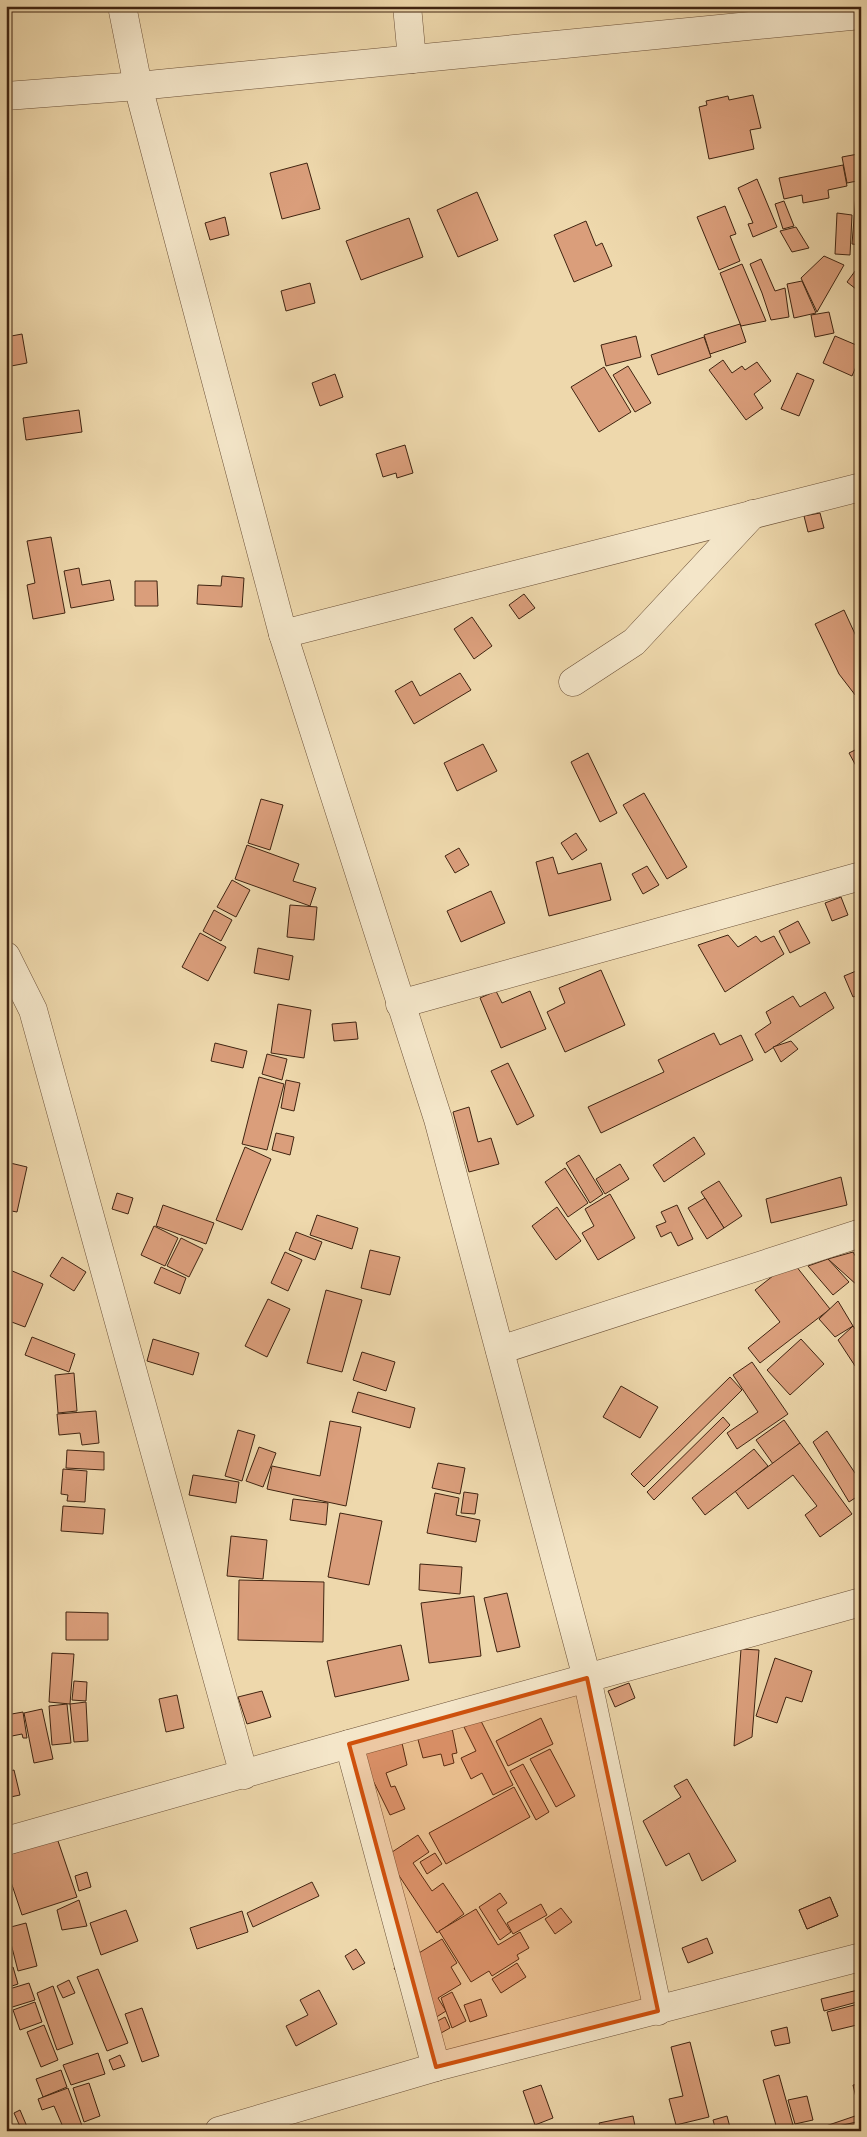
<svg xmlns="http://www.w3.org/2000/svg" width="867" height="2137" font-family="'EB Garamond',serif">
<rect width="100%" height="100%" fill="#eed8ac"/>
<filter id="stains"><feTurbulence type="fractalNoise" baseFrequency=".004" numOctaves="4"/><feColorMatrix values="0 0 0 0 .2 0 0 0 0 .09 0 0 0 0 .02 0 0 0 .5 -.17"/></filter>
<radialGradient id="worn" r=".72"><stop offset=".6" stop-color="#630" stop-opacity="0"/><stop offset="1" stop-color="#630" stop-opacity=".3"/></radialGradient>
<g fill="#da9e7b" stroke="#402411">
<path d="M753 95 761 128 750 130 754 149 709 159 699 107 707 105 706 101 728 96 729 100Z"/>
<path d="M861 151V245L852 244 857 181 847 183 842 157 858 154Z"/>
<path d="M307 163 320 209 282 219 270 173Z"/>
<path d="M843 165 847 186 828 190 829 198 803 203 802 195 784 199 779 178Z"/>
<path d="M757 179 777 227 753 237 748 224 753 223 738 188Z"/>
<path d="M477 192 498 240 458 257 437 210Z"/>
<path d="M784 201 794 226 783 229 775 204Z"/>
<path d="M725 206 736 234 730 236 740 261 719 270 697 217Z"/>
<path d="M837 213 852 215 850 255 835 254Z"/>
<path d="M225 217 229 235 210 240 205 223Z"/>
<path d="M409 218 423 257 361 280 346 241Z"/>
<path d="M586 221 596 246 602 243 612 266 574 282 554 235Z"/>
<path d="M796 227 809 248 792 252 780 231Z"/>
<path d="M824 256 844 265 817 312 801 278Z"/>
<path d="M761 259 775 291 785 288 789 317 771 320 762 293 750 264Z"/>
<path d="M861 263V293L847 282Z"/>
<path d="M742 264 766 321 741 326 720 273Z"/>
<path d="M802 281 816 313 794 318 787 284Z"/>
<path d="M310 283 315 303 286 311 281 291Z"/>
<path d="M829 312 834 333 815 337 811 315Z"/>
<path d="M740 324 746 342 710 354 704 335Z"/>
<path d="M22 334 27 363 6 367V337Z"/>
<path d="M636 336 641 357 606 366 601 345Z"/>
<path d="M835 336 861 347V355L852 376 823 363Z"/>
<path d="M704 337 711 357 658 375 651 355Z"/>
<path d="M723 360 732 373 742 366 745 370 757 362 771 381 754 394 763 408 746 420 709 370Z"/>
<path d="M628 366 651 403 635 412 613 375Z"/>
<path d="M604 367 631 412 599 432 571 387Z"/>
<path d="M797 373 814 380 799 416 781 409Z"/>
<path d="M335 374 343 397 320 406 312 383Z"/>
<path d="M79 410 82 432 26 440 23 418Z"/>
<path d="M405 445 413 473 397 478 396 473 383 477 376 454Z"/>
<path d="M820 513 824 528 808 532 804 516Z"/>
<path d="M51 537 65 613 33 619 27 585 35 583 27 541Z"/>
<path d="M79 568 82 585 110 580 114 600 71 608 64 571Z"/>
<path d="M222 576 244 578 242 607 197 604 198 585 221 586Z"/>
<path d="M135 581H157L158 606H135Z"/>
<path d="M524 594 535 608 519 619 509 605Z"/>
<path d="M844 610 861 647V699L859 700 839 674 815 624Z"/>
<path d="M472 617 492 646 474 659 454 629Z"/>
<path d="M460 673 471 690 414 724 395 691 412 681 420 696Z"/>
<path d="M483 744 497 771 457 791 444 763Z"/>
<path d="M861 747V775L849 753Z"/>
<path d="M588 753 617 813 600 822 571 762Z"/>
<path d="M644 793 687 867 667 879 623 805Z"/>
<path d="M261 799 283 805 270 850 248 843Z"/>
<path d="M576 833 587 850 572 860 561 843Z"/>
<path d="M247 845 299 864 293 881 316 888 310 906 235 879Z"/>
<path d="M459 848 469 865 455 873 445 856Z"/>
<path d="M553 857 558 874 601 863 611 900 549 916 536 862Z"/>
<path d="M647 866 659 885 643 894 632 874Z"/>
<path d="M232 880 250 890 236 917 217 907Z"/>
<path d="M491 891 505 923 461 942 447 911Z"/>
<path d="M841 897 848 915 832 921 825 903Z"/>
<path d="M290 905 317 907 314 940 287 937Z"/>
<path d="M214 910 232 920 221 941 203 931Z"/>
<path d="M798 921 810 943 790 953 779 931Z"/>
<path d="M200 933 226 947 208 981 182 967Z"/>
<path d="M728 935 738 947 756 936 761 942 774 936 784 954 725 992 698 945Z"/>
<path d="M258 948 293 956 289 980 254 973Z"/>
<path d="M861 969V994L853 997 844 976Z"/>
<path d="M601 970 625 1025 565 1052 547 1012 565 1003 559 988Z"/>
<path d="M496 991 502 1003 530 991 546 1029 501 1048 480 998Z"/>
<path d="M825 992 834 1008 765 1053 755 1034 771 1023 766 1012 793 996 800 1007Z"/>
<path d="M278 1004 311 1010 304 1058 271 1053Z"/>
<path d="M356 1022 358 1039 334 1041 332 1024Z"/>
<path d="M714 1033 720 1045 741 1035 753 1060 601 1133 588 1107 664 1072 658 1060Z"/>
<path d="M791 1041 798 1049 781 1062 773 1047Z"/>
<path d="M215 1043 247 1051 243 1068 211 1061Z"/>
<path d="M267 1054 287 1059 282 1080 262 1074Z"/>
<path d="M508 1063 534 1116 517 1125 491 1071Z"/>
<path d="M259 1077 284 1084 267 1150 242 1144Z"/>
<path d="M286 1080 300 1083 294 1111 281 1108Z"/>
<path d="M469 1107 478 1142 491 1138 499 1164 469 1172 453 1112Z"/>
<path d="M276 1133 294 1137 290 1155 272 1150Z"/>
<path d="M694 1137 705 1154 664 1182 653 1165Z"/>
<path d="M245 1147 271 1159 242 1230 216 1220Z"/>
<path d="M579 1155 603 1194 590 1203 566 1163Z"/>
<path d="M6 1162 27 1167 17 1212 6 1210Z"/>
<path d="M620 1164 629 1179 605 1194 596 1179Z"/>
<path d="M565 1168 588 1203 568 1217 545 1182Z"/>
<path d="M841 1177 847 1205 771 1223 766 1199Z"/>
<path d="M719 1181 742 1216 724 1228 701 1192Z"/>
<path d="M117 1193 133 1198 128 1214 112 1209Z"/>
<path d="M610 1194 635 1238 598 1260 582 1233 594 1226 585 1209Z"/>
<path d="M705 1198 724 1228 707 1239 688 1208Z"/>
<path d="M163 1205 214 1223 206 1244 156 1226Z"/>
<path d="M677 1205 693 1239 678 1246 671 1232 661 1237 656 1226 666 1222 661 1212Z"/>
<path d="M557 1207 581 1241 556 1260 532 1226Z"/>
<path d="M317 1215 358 1228 352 1249 310 1235Z"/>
<path d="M154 1226 178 1238 165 1266 141 1255Z"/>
<path d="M296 1232 322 1242 315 1260 289 1250Z"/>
<path d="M181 1238 203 1249 189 1277 167 1266Z"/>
<path d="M370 1250 400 1257 390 1295 361 1288Z"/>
<path d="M285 1252 302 1260 288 1291 271 1283Z"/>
<path d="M853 1252 861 1266V1285L858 1286 828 1259Z"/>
<path d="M62 1257 86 1272 74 1291 50 1276Z"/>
<path d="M828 1259 849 1282 833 1295 808 1266Z"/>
<path d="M792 1261 830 1309 760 1363 748 1348 780 1322 755 1290Z"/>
<path d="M161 1267 186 1278 180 1294 154 1283Z"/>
<path d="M10 1270 43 1284 25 1327 9 1321 6 1325V1280Z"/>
<path d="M326 1290 362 1300 342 1372 307 1363Z"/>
<path d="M268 1299 290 1309 267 1357 245 1346Z"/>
<path d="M838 1301 853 1326 835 1337 819 1319Z"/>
<path d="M853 1326 861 1337V1375L838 1340Z"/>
<path d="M32 1337 75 1354 69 1372 25 1355Z"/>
<path d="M153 1339 199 1353 193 1375 147 1361Z"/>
<path d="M801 1339 824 1364 790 1395 767 1370Z"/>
<path d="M362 1352 395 1362 386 1391 353 1380Z"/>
<path d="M752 1362 788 1414 737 1449 727 1433 758 1412 733 1375Z"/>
<path d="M74 1373 77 1411 58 1413 55 1375Z"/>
<path d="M730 1377 742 1390 644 1487 631 1474Z"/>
<path d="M621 1386 658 1407 640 1438 603 1417Z"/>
<path d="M358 1392 415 1408 410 1428 352 1412Z"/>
<path d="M96 1411 99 1443 82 1445 80 1433 59 1435 57 1414Z"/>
<path d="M723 1417 730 1425 654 1500 647 1492Z"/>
<path d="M784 1420 800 1443 773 1464 756 1440Z"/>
<path d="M330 1421 361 1427 346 1506 267 1489 272 1466 320 1476Z"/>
<path d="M238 1430 255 1435 242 1481 225 1476Z"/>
<path d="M827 1431 861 1482V1494L849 1502 813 1442Z"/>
<path d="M800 1443 852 1514 820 1537 805 1515 817 1506 793 1475 748 1509 735 1491Z"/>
<path d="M259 1447 276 1453 263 1487 246 1481Z"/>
<path d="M754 1449 768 1466 705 1515 692 1498Z"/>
<path d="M67 1450 104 1452V1470L66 1468Z"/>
<path d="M438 1463 465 1468 460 1494 432 1488Z"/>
<path d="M63 1469 87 1471 85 1502 67 1501 68 1495 61 1494Z"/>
<path d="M193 1475 239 1482 236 1503 189 1495Z"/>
<path d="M464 1492 478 1494 475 1514 461 1513Z"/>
<path d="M435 1493 459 1498 456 1515 480 1520 476 1542 427 1533Z"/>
<path d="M293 1499 328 1503 326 1525 290 1520Z"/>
<path d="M63 1506 105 1509 103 1534 61 1531Z"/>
<path d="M340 1513 382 1521 369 1585 328 1577Z"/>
<path d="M231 1536 267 1540 263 1579 227 1576Z"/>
<path d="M420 1564 462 1567 460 1594 419 1590Z"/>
<path d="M239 1580 324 1582 323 1642 238 1640Z"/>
<path d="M507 1593 520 1647 497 1652 484 1598Z"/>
<path d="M474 1596 481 1656 429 1663 421 1603Z"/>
<path d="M66 1612 108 1613V1640H66Z"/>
<path d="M401 1645 409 1680 335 1697 327 1661Z"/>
<path d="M741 1649 759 1650 752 1737 734 1746Z"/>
<path d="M52 1653 74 1654 70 1704 49 1702Z"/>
<path d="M775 1658 812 1671 802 1702 786 1697 777 1723 756 1716Z"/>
<path d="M74 1681 87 1682 86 1701 72 1700Z"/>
<path d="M629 1683 635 1698 615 1707 608 1691Z"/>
<path d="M262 1691 271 1717 247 1724 238 1697Z"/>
<path d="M177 1695 184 1728 166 1732 159 1699Z"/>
<path d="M86 1702 88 1741 74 1742 70 1704Z"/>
<path d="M67 1704 71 1743 52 1745 49 1706Z"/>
<path d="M42 1709 53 1759 34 1763 24 1713Z"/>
<path d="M23 1712 27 1738H23L22 1734 7 1737 6 1715Z"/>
<path d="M541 1718 553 1744 508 1766 496 1741Z"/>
<path d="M480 1719 513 1785 493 1795 482 1773 471 1779 461 1758 476 1751 464 1727Z"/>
<path d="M452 1728 457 1753 452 1754 454 1763 444 1766 441 1754 423 1758 417 1736Z"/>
<path d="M402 1743 407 1765 386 1773 391 1787 395 1786 405 1809 390 1815 360 1754Z"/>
<path d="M550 1749 575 1796 556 1807 530 1759Z"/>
<path d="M523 1764 549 1812 536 1820 510 1771Z"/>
<path d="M14 1770 20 1795 6 1798V1772Z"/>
<path d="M687 1779 736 1861 702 1881 689 1853 666 1866 643 1821 681 1797 674 1786Z"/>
<path d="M514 1787 530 1817 446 1864 429 1833Z"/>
<path d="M418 1835 429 1852 413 1863 432 1891 443 1883 464 1914 437 1933 386 1856Z"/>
<path d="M57 1838 77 1897 22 1915 6 1867V1856Z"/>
<path d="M435 1853 442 1864 427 1874 420 1862Z"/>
<path d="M87 1872 91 1887 79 1891 75 1876Z"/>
<path d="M312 1882 319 1896 253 1927 247 1913Z"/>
<path d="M500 1893 507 1903 497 1910 511 1932 500 1940 479 1907Z"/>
<path d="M830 1897 838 1916 807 1929 799 1910Z"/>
<path d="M830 1897 838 1916 807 1929 799 1910Z"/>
<path d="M79 1900 87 1926 62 1930 57 1910Z"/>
<path d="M541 1904 547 1915 513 1934 507 1923Z"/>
<path d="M561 1908 572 1922 555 1934 545 1919Z"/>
<path d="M476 1909 498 1945 520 1932 529 1948 517 1955 519 1959 492 1976 489 1971 471 1982 439 1931Z"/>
<path d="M126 1910 138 1941 101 1955 90 1923Z"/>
<path d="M242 1911 248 1932 197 1949 190 1928Z"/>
<path d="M26 1923 37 1966 18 1971 7 1928Z"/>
<path d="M707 1938 713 1953 688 1963 682 1948Z"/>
<path d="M442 1939 457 1963 451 1967 461 1984 438 1998 446 2011 427 2023 394 1968Z"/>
<path d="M356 1949 365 1963 353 1970 345 1956Z"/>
<path d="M517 1963 526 1977 501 1993 492 1979Z"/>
<path d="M13 1967 18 1984 6 1988V1969Z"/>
<path d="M98 1969 128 2043 107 2051 77 1977Z"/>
<path d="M69 1980 75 1993 63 1998 57 1986Z"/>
<path d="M29 1983 35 2000 6 2009V1990Z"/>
<path d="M53 1986 73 2044 57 2050 37 1993Z"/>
<path d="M319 1990 337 2024 296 2046 286 2026 308 2015 300 2000Z"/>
<path d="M858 1990 861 2001 824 2011 821 1999Z"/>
<path d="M452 1992 466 2021 452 2028 441 1998Z"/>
<path d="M481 1999 487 2016 470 2022 464 2005Z"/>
<path d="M35 2002 42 2022 20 2030 13 2010Z"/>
<path d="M858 2004 861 2024 832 2031 827 2012Z"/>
<path d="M142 2008 159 2056 142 2062 125 2014Z"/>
<path d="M445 2017 450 2028 434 2037 428 2026Z"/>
<path d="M44 2025 58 2060 41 2067 27 2032Z"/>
<path d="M787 2027 790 2043 775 2046 771 2031Z"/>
<path d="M690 2042 709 2117 676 2125 669 2099 683 2096 671 2047Z"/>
<path d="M98 2053 105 2074 71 2085 63 2065Z"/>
<path d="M120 2055 125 2066 113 2070 109 2060Z"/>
<path d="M61 2070 67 2087 43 2097 36 2079Z"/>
<path d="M779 2075 793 2125 777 2129 763 2080Z"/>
<path d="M89 2083 100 2116 84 2122 73 2088Z"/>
<path d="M861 2084V2106H858L853 2085Z"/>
<path d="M541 2085 553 2118 535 2125 523 2091Z"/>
<path d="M68 2088 84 2131H51L63 2127 54 2106 42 2110 38 2099Z"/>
<path d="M807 2096 813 2120 795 2124 788 2100Z"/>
<path d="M20 2110 28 2129 24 2131H22L14 2113Z"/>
<path d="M861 2114V2131H811Z"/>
<path d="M633 2116 636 2131H601L599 2123Z"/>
<path d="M727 2116 731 2131H716L713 2120Z"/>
<path d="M861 2121V2131H816Z"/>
</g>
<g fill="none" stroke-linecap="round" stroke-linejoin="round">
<g stroke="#6c5138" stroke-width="29">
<g id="minor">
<path d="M122 6 138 86 283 634 438 1119 587 1678 658 2011"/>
<path d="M407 6 412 59"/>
<path d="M6 96 138 86 861 15"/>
<path d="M283 634 861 487"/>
<path d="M573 682 634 642 753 514"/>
<path d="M6 956 33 1010 244 1775"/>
<path d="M400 1004 861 876"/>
<path d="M500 1350 861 1233"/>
<path d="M349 1744 436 2067"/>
<path d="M6 1841 349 1744 861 1602"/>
<path d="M219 2131 436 2067 861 1957"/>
</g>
</g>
<use href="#minor" stroke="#f4e6c9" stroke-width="28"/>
</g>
<path fill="#cf510d" fill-opacity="0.2" stroke="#cf510d" stroke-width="4" stroke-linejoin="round" d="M587 1678 658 2011 436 2067 349 1744Z"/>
<rect width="867" height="2137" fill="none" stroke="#eed8ac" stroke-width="25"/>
<rect x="8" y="8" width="852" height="2122" fill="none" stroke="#402411" stroke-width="2.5"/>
<rect x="12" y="12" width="842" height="2112" fill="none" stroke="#402411"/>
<rect width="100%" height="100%" filter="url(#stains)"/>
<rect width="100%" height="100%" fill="url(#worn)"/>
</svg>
